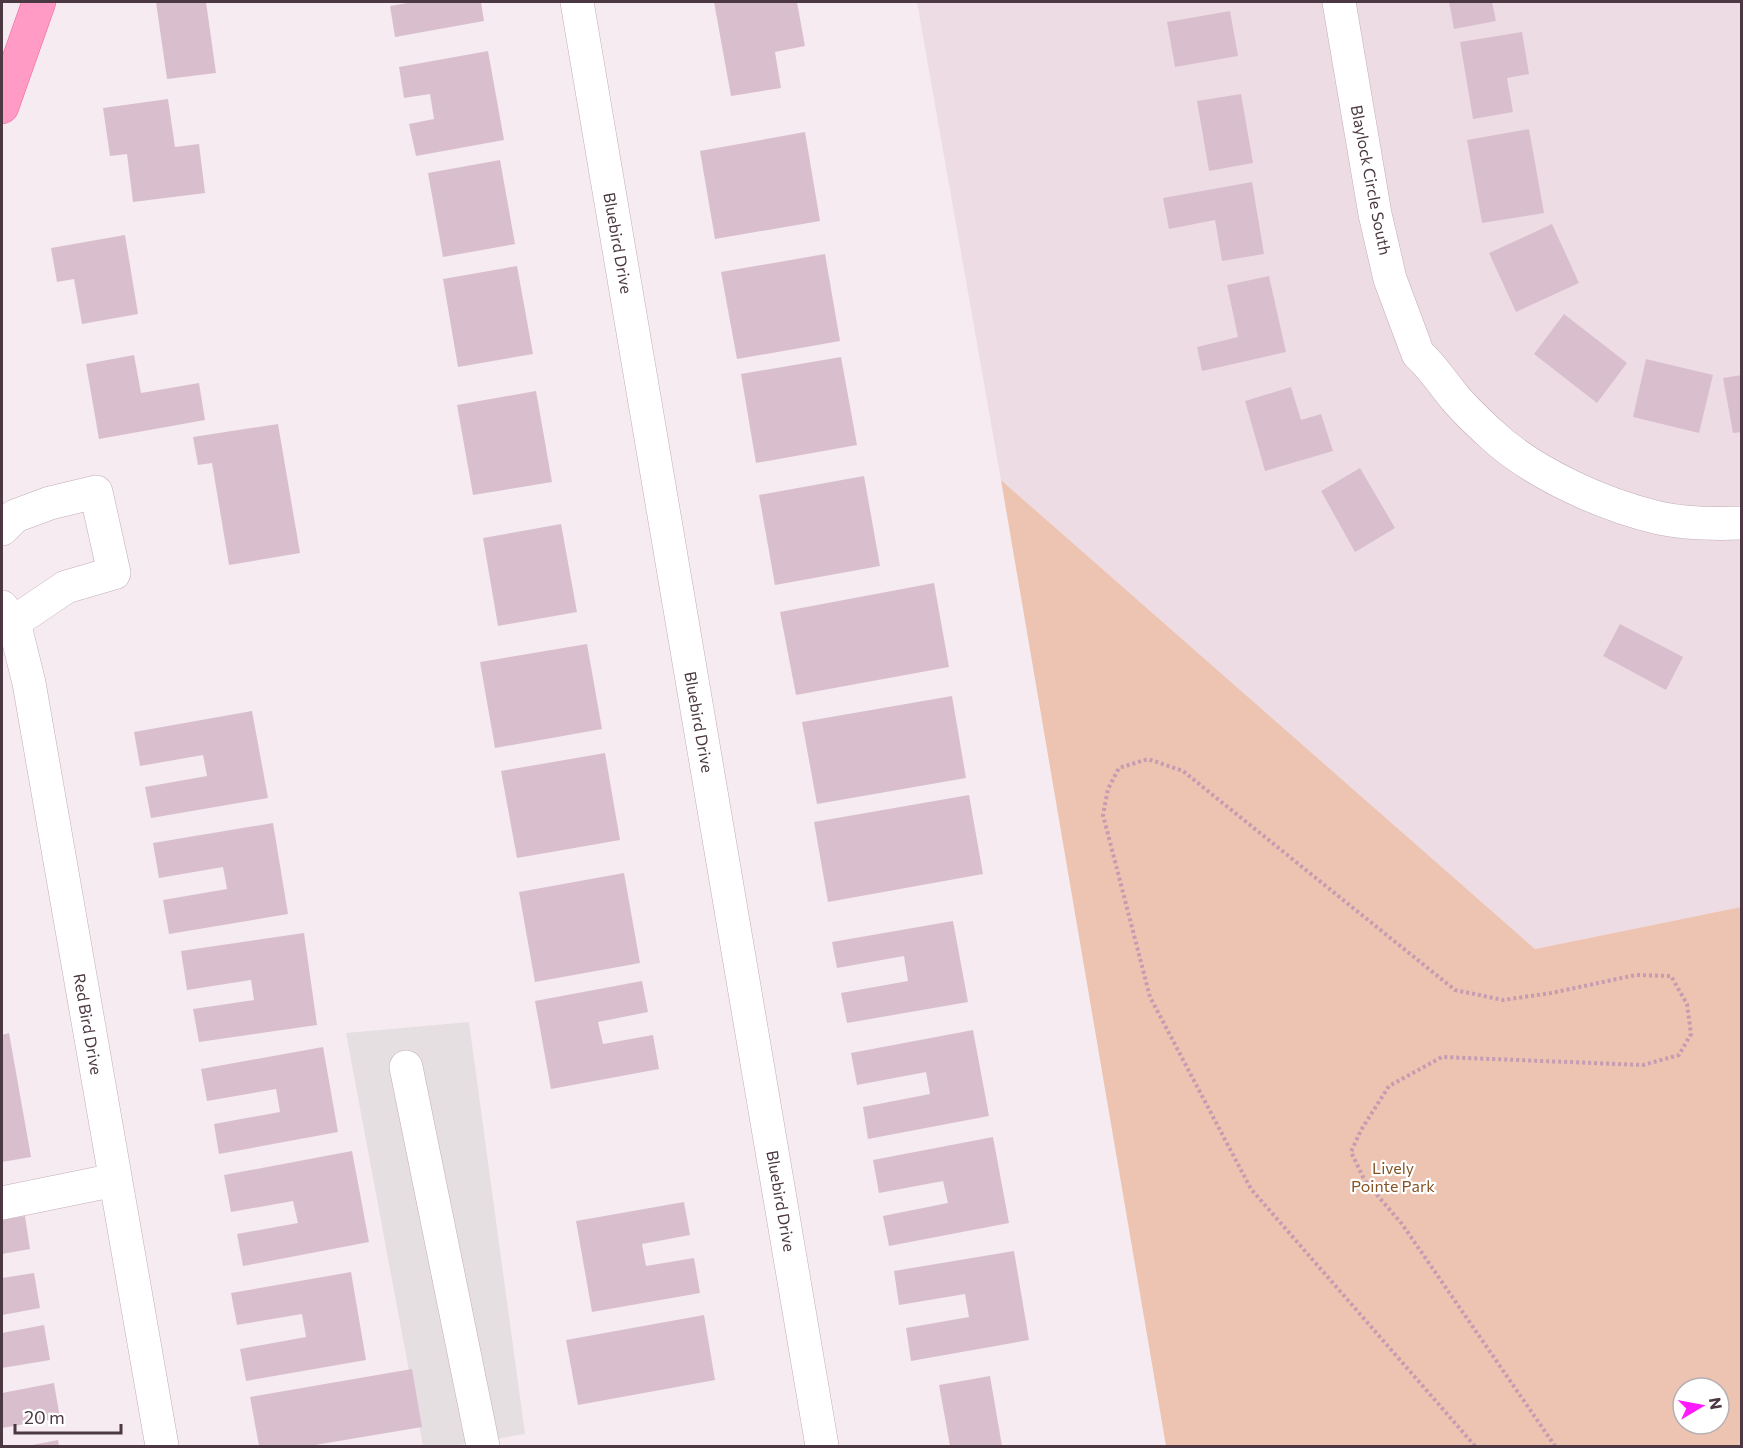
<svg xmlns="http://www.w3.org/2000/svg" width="1743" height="1448" font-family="Commissioner,sans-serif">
<rect width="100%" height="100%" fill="#f6ebf0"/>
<path fill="#eedce5" d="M917 2H1741V907L1535 949 1001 480Z"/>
<path fill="#edc4b1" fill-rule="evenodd" d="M1001 480 1535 949 1741 907V1446H1166ZM1683 1388H1719V1424H1683Z"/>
<path fill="#e5dfe2" d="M469 1022 525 1434 452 1446H423L346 1033Z"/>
<g fill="#d9bfcd">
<path d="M156 2H206L216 73 167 79Z"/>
<path d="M413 2H481L484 21 395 37 390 6Z"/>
<path d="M714 2H797L805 46 775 52 781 88 731 96Z"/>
<path d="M1449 2H1492L1496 21 1454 29Z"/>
<path d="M1230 11 1238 56 1175 67 1167 22Z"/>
<path d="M1522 32 1529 74 1507 78 1513 112 1473 119 1460 42Z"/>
<path d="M488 51 504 140 416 156 409 124 434 119 430 94 404 98 399 67Z"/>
<path d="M1241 94 1253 163 1209 171 1197 101Z"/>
<path d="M168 99 175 147 199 144 205 193 133 202 127 154 110 156 103 108Z"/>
<path d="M1529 129 1544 213 1482 223 1467 140Z"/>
<path d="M805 132 820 221 715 239 700 151Z"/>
<path d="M500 160 515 244 443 257 428 173Z"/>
<path d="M1252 182 1264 254 1222 261 1215 220 1169 229 1163 198Z"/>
<path d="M1552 224 1579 283 1516 312 1489 253Z"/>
<path d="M125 235 138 314 82 324 74 279 57 282 51 248Z"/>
<path d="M825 254 840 341 737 359 721 272Z"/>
<path d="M517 266 533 354 458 367 443 279Z"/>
<path d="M1269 276 1286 352 1202 371 1197 347 1238 337 1227 285Z"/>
<path d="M1564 314 1627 363 1597 403 1534 354Z"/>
<path d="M134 355 141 393 199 383 205 420 99 439 86 364Z"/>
<path d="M841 357 857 445 756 463 741 374Z"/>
<path d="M1646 359 1713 375 1699 433 1633 417Z"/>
<path d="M1742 375V432L1733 433 1723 378Z"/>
<path d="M1291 387 1301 420 1321 414 1333 451 1265 471 1245 401Z"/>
<path d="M536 391 552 482 473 495 457 405Z"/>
<path d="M278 424 300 553 229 565 212 463 198 465 193 437Z"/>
<path d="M1360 468 1395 528 1355 552 1321 491Z"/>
<path d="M864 476 880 566 775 585 759 495Z"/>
<path d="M561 524 577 612 498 626 483 538Z"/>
<path d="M934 583 949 667 796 695 780 612Z"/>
<path d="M1620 624 1683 657 1666 690 1603 656Z"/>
<path d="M587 644 602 729 495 748 480 662Z"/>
<path d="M952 696 966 778 817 804 802 722Z"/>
<path d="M252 711 268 798 151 818 145 787 207 776 203 755 140 766 134 732Z"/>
<path d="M605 753 620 840 517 858 501 771Z"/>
<path d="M969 795 983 874 828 902 814 822Z"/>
<path d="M273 823 288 914 169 934 163 900 227 889 223 867 159 878 153 843Z"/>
<path d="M624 873 640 963 535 982 519 892Z"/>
<path d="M953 921 968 1002 847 1023 841 993 908 981 904 956 837 968 832 942Z"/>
<path d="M304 933 317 1025 199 1042 193 1009 254 1000 251 980 187 990 181 951Z"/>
<path d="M642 981 648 1012 598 1022 603 1044 653 1035 659 1069 551 1089 535 1001Z"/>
<path d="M973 1030 989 1116 868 1139 863 1107 930 1094 926 1072 857 1085 851 1053Z"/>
<path d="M9 1033 31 1157 2 1162V1035Z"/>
<path d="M323 1047 338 1132 219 1154 214 1124 280 1112 276 1089 207 1101 201 1069Z"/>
<path d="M993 1137 1009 1223 889 1246 883 1216 948 1203 943 1181 879 1193 873 1160Z"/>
<path d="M352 1151 369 1242 243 1266 237 1234 298 1223 293 1201 231 1212 224 1175Z"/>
<path d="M684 1202 690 1235 642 1244 646 1266 694 1258 700 1293 592 1312 576 1221Z"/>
<path d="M25 1216 30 1249 2 1254V1220Z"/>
<path d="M1014 1251 1029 1340 911 1361 906 1328 969 1317 965 1294 899 1305 894 1271Z"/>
<path d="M351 1272 366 1360 246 1381 240 1349 306 1337 302 1314 237 1325 231 1293Z"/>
<path d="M34 1273 40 1308 2 1315V1278Z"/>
<path d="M704 1315 715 1380 578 1405 566 1340Z"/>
<path d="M44 1325 50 1360 2 1368V1333Z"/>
<path d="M412 1369 422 1427 309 1446H259L250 1397Z"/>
<path d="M990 1376 1002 1446H950L939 1385Z"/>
<path d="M54 1383 60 1418 2 1428V1393Z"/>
<path d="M58 1440 59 1446H32V1445Z"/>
</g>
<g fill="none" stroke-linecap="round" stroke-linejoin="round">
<g stroke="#c3acb7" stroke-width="34">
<g id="minor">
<path d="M577 2 822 1446"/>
<path d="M1339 2 1375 214 1390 279 1418 354C1433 367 1443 384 1456 399 1467 412 1480 424 1492 435 1534 474 1604 505 1659 518 1686 524 1714 524 1742 523"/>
<path d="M2 529 15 516 50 503 96 492 114 573 66 587 14 622"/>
<path d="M2 607 14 622 29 683 162 1446"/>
<path d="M406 1067 483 1446"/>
<path d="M2 1203 115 1180"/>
</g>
</g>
<g stroke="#ec639f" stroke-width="34">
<path id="major" d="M2 107 39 2"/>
</g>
<path stroke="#c59cb1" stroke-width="4" stroke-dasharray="3 3" stroke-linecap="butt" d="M1475 1446 1251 1189 1150 997 1103 815 1108 789 1119 768 1148 759 1183 771 1455 990 1503 1000 1551 993 1636 975 1671 976 1687 1004 1691 1034 1679 1055 1643 1065 1442 1057 1389 1086 1361 1130 1351 1152 1365 1181 1402 1224 1555 1446"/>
<use href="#minor" stroke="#fff" stroke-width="33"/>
<use href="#major" stroke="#ff9bc5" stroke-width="33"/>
</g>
<g text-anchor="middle" stroke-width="4.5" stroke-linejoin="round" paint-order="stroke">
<g font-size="16" fill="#4b3842" stroke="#fff">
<text transform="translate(1371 180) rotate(79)" y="6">Blaylock Circle South</text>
<text transform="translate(618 243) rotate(80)" y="6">Bluebird Drive</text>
<text transform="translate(699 722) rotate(80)" y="6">Bluebird Drive</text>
<text transform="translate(88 1024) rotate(80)" y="6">Red Bird Drive</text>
<text transform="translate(781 1201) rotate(80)" y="6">Bluebird Drive</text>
</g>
<g font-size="16" fill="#835225" stroke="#fff">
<text x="1393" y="1174">Lively<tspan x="1393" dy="18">Pointe Park</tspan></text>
</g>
</g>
<rect width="1743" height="1448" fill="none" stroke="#4b3842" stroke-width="6"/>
<g transform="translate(1701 1406) rotate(80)"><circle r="28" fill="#ffffff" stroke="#b7afb3" stroke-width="1.5"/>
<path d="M0-4.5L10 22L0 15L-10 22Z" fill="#ff19fc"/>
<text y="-9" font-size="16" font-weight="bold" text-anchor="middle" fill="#4b3842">N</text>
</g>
<path d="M15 1424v9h106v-9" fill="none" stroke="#4b3842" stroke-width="3"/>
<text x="24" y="1424" font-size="18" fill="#4b3842" stroke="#ffffff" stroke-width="4.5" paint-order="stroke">20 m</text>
</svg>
